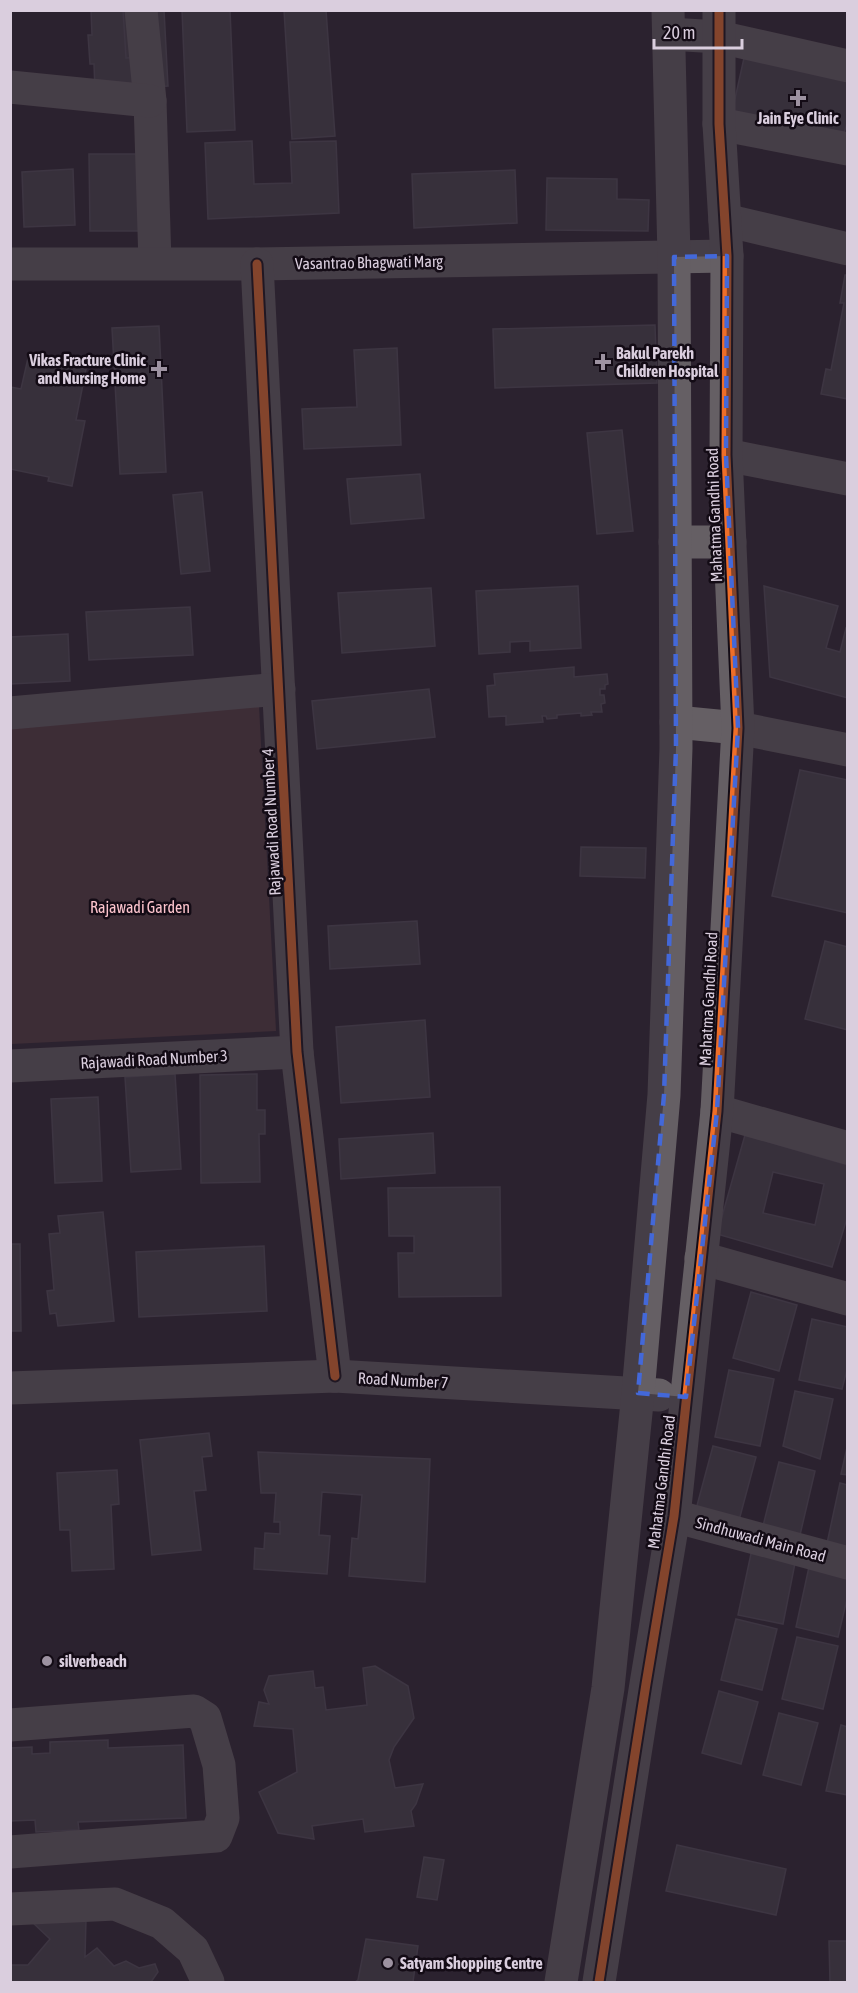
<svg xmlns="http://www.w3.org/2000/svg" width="858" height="1993" font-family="'Asap Condensed',sans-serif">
<rect width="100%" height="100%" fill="#2c222f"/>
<path fill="#533a3f" d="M259 706 276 1031 11 1044 10 720Z"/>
<g fill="#46404b" stroke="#524d59" stroke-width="1.5" fill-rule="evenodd">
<path d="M91 10H164L168 86 95 90 94 64H90L88 35H92Z"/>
<path d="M123 10H134L143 57 126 58Z"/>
<path d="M182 10H230L235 130 187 132Z"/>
<path d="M284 10H326L335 136 292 139Z"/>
<path d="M744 58 848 81V119L842 141 731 117Z"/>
<path d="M252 141 254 184 292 183 290 142 336 141 339 213 208 219 205 143Z"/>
<path d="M89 154H141L142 231H90Z"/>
<path d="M73 169 75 225 24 227 22 172Z"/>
<path d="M515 170 517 223 414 228 412 174Z"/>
<path d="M547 178 617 179V199L649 200 648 231 546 230Z"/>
<path d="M845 275H848V399L821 394 826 369 831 370 844 303H840Z"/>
<path d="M655 325 657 383 495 388 493 329Z"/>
<path d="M159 326 166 472 120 474 112 328Z"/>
<path d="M397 348 401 445 304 449 302 409 357 407 354 350Z"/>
<path d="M28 358 86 369 76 420 85 421 72 486 48 481 49 477 10 469V387L21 389Z"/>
<path d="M622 430 633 531 597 534 587 433Z"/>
<path d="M420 474 424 518 351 524 347 479Z"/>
<path d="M202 492 210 571 181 574 173 495Z"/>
<path d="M578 586 581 648 530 651V641L510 642V652L479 654 476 591Z"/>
<path d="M764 586 838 606 826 648 840 652 846 628 848 629V698L770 677Z"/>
<path d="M431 588 435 646 342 653 338 593Z"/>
<path d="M190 607 193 655 89 660 86 612Z"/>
<path d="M68 634 70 681 10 684V637Z"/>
<path d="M574 667V677L607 674 608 684 605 685V689H600V695H604L605 703 601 704 602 712H591L592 715 581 716V713L557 715V718L547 719 546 716H542L543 722 506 725V716L489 717 487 686 495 685 494 674Z"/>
<path d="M429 689 435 737 317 749 312 701Z"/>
<path d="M800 770 848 780V913L772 896Z"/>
<path d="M581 847 646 848 645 878 580 876Z"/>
<path d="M417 921 420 964 330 969 328 926Z"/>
<path d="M825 941 848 947V1030L805 1019Z"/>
<path d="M425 1020 430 1097 341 1103 336 1027Z"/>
<path d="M175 1074 181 1169 131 1172 125 1077Z"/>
<path d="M257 1074V1110H265V1134H259L260 1182 201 1183 200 1075Z"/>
<path d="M98 1097 102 1181 55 1183 51 1099Z"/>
<path d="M433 1133 435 1173 341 1179 339 1139Z"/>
<path d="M745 1135 848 1165V1215L832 1267 717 1234ZM773 1172 824 1184 815 1225 763 1213Z"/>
<path d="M500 1187 501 1296 399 1297 398 1253H414V1236H389L388 1188Z"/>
<path d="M103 1212 114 1321 58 1326 56 1313 50 1314 47 1291 54 1290 49 1234 60 1233 58 1216Z"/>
<path d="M10 1244H20L21 1331H10Z"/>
<path d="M264 1246 267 1311 139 1317 136 1252Z"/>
<path d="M751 1292 797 1305 779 1371 733 1358Z"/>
<path d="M812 1319 848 1327V1366L842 1389 799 1380Z"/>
<path d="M729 1370 774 1379 760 1446 715 1437Z"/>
<path d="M795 1391 833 1399 820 1459 783 1446Z"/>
<path d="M209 1433 212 1456 202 1457 206 1490 194 1491 201 1550 152 1555 140 1440Z"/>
<path d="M848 1443V1475L841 1474Z"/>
<path d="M713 1446 756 1457 738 1524 695 1513Z"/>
<path d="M258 1452 430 1459 425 1582 349 1576 352 1538 358 1539 362 1495 322 1492 319 1535 330 1536 327 1574 254 1569 255 1548 264 1549 265 1533 280 1534V1522H274L276 1493H261Z"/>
<path d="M779 1462 815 1471 800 1535 763 1526Z"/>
<path d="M117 1470 119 1504 111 1505 114 1569 72 1571 70 1530H60L57 1473Z"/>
<path d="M840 1483 848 1485V1553L826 1548Z"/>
<path d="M752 1549 796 1558 783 1624 738 1615Z"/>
<path d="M809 1567 848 1575V1595L838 1637 796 1627Z"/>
<path d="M736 1619 777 1629 762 1690 721 1680Z"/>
<path d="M797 1637 838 1646 823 1709 782 1699Z"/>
<path d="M375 1666 408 1686 414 1718 394 1747 389 1760 395 1788 423 1784 416 1804 411 1811 414 1826 365 1832 363 1819 312 1826 314 1839 278 1833 259 1792 297 1772 293 1729 254 1726 259 1702 269 1704 264 1690 269 1676 313 1671 315 1688 323 1687 326 1710 367 1705 363 1668Z"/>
<path d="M719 1691 758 1702 741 1764 702 1753Z"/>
<path d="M779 1713 818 1723 801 1785 763 1775Z"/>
<path d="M841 1725 848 1727V1795L826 1791Z"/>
<path d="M108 1740V1748L183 1745 186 1818 78 1822 79 1830 36 1832 35 1820 10 1821V1748L32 1747V1754L50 1753V1742Z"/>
<path d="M677 1845 786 1869 776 1915 666 1891Z"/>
<path d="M424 1857 444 1860 437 1900 417 1897Z"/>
<path d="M86 1919 85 1957 97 1948 114 1966 126 1961 139 1968 155 1964 158 1972 151 1982 50 1981 10 1982V1965H28L50 1939 32 1922Z"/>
<path d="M366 1939 418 1946 413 1982H355L358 1980Z"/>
<path d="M829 1941H848V1982H830Z"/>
</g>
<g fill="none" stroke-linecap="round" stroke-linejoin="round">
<g stroke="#655f64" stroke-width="33">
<path d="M141 10 150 101 155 263"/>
<path d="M669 34 719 37 848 66"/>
<path d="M10 87 150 101"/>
<path d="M719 124 848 149"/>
<path d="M725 220 848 249"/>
<path d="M10 264H257L727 256"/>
<path d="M257 264 297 1052 335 1376"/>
<path d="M726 455 848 479"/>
<path d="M675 542H730"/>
<path d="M10 713 279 689"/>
<path d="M676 722 738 728 848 750"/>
<path d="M10 1066 297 1052"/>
<path d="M717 1111 848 1148"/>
<path d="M701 1258 848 1299"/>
<path d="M10 1388 335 1376 659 1395"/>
<path d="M674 1516 848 1563"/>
<path d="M10 1725 194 1711 205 1718 219 1765 223 1818 216 1836 10 1852"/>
<path d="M10 1909 115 1904 162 1923 193 1950 208 1982"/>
<path d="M561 1982 608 1688 638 1393 664 1095 676 748 674 257 668 10"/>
<path d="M599 1982 646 1684 674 1516 717 1111 738 728 726 455 727 256 719 124V10"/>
</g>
<g stroke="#130b15" stroke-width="13">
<g id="cycleway">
<path d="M257 264 297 1052 335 1376"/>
<path d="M599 1982 646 1684 674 1516 717 1111 738 728 726 455 727 256 719 124V10"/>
</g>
</g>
<use href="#cycleway" stroke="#ee6e29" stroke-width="9"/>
</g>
<path d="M0 0H858V1993H0ZM727 256 726 455 738 728 717 1111 686 1397 638 1393 664 1095 676 748 674 257Z" fill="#2c222f" fill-opacity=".55" fill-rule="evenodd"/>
<path fill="none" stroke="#4368d9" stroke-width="4.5" stroke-dasharray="12 8" stroke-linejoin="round" d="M727 256 726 455 738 728 717 1111 686 1397 638 1393 664 1095 676 748 674 257Z"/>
<g fill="#9d92a1" stroke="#130b15" stroke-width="2">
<path d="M795 89h6v6h6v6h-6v6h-6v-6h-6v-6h6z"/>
<path d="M600 353h6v6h6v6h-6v6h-6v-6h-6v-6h6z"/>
<path d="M156 360h6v6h6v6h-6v6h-6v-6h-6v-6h6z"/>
<circle cx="47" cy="1661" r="6"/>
<circle cx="388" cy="1963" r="6"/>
</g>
<g text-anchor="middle" stroke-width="5" stroke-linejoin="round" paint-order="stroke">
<g font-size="16" font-weight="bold" fill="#dacede" stroke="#130b15" text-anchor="start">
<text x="798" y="124" text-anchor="middle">Jain Eye Clinic</text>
<text x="616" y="359">Bakul Parekh<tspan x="616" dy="18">Children Hospital</tspan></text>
<text x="146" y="366" text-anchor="end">Vikas Fracture Clinic<tspan x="146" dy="18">and Nursing Home</tspan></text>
<text x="59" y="1667">silverbeach</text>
<text x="400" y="1969">Satyam Shopping Centre</text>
</g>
<g font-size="16" fill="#dacede" stroke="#130b15">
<text transform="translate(369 262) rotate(-1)" y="6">Vasantrao Bhagwati Marg</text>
<text transform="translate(714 515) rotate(-92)" y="6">Mahatma Gandhi Road</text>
<text transform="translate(271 822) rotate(-93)" y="6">Rajawadi Road Number 4</text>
<text transform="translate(708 999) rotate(-87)" y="6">Mahatma Gandhi Road</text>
<text transform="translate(154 1059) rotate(-3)" y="6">Rajawadi Road Number 3</text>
<text transform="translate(403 1380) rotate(3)" y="6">Road Number 7</text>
<text transform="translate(661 1482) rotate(-83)" y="6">Mahatma Gandhi Road</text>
<text transform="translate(761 1539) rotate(15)" y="6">Sindhuwadi Main Road</text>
</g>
<g font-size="16" fill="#fdc4cd" stroke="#130b15">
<text x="140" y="913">Rajawadi Garden</text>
</g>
</g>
<rect width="858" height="1993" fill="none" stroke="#dacede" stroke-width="24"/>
<path d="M654 39v9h88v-9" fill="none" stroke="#dacede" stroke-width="3"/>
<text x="663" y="39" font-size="18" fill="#dacede" stroke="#130b15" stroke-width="4.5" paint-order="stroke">20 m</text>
</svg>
